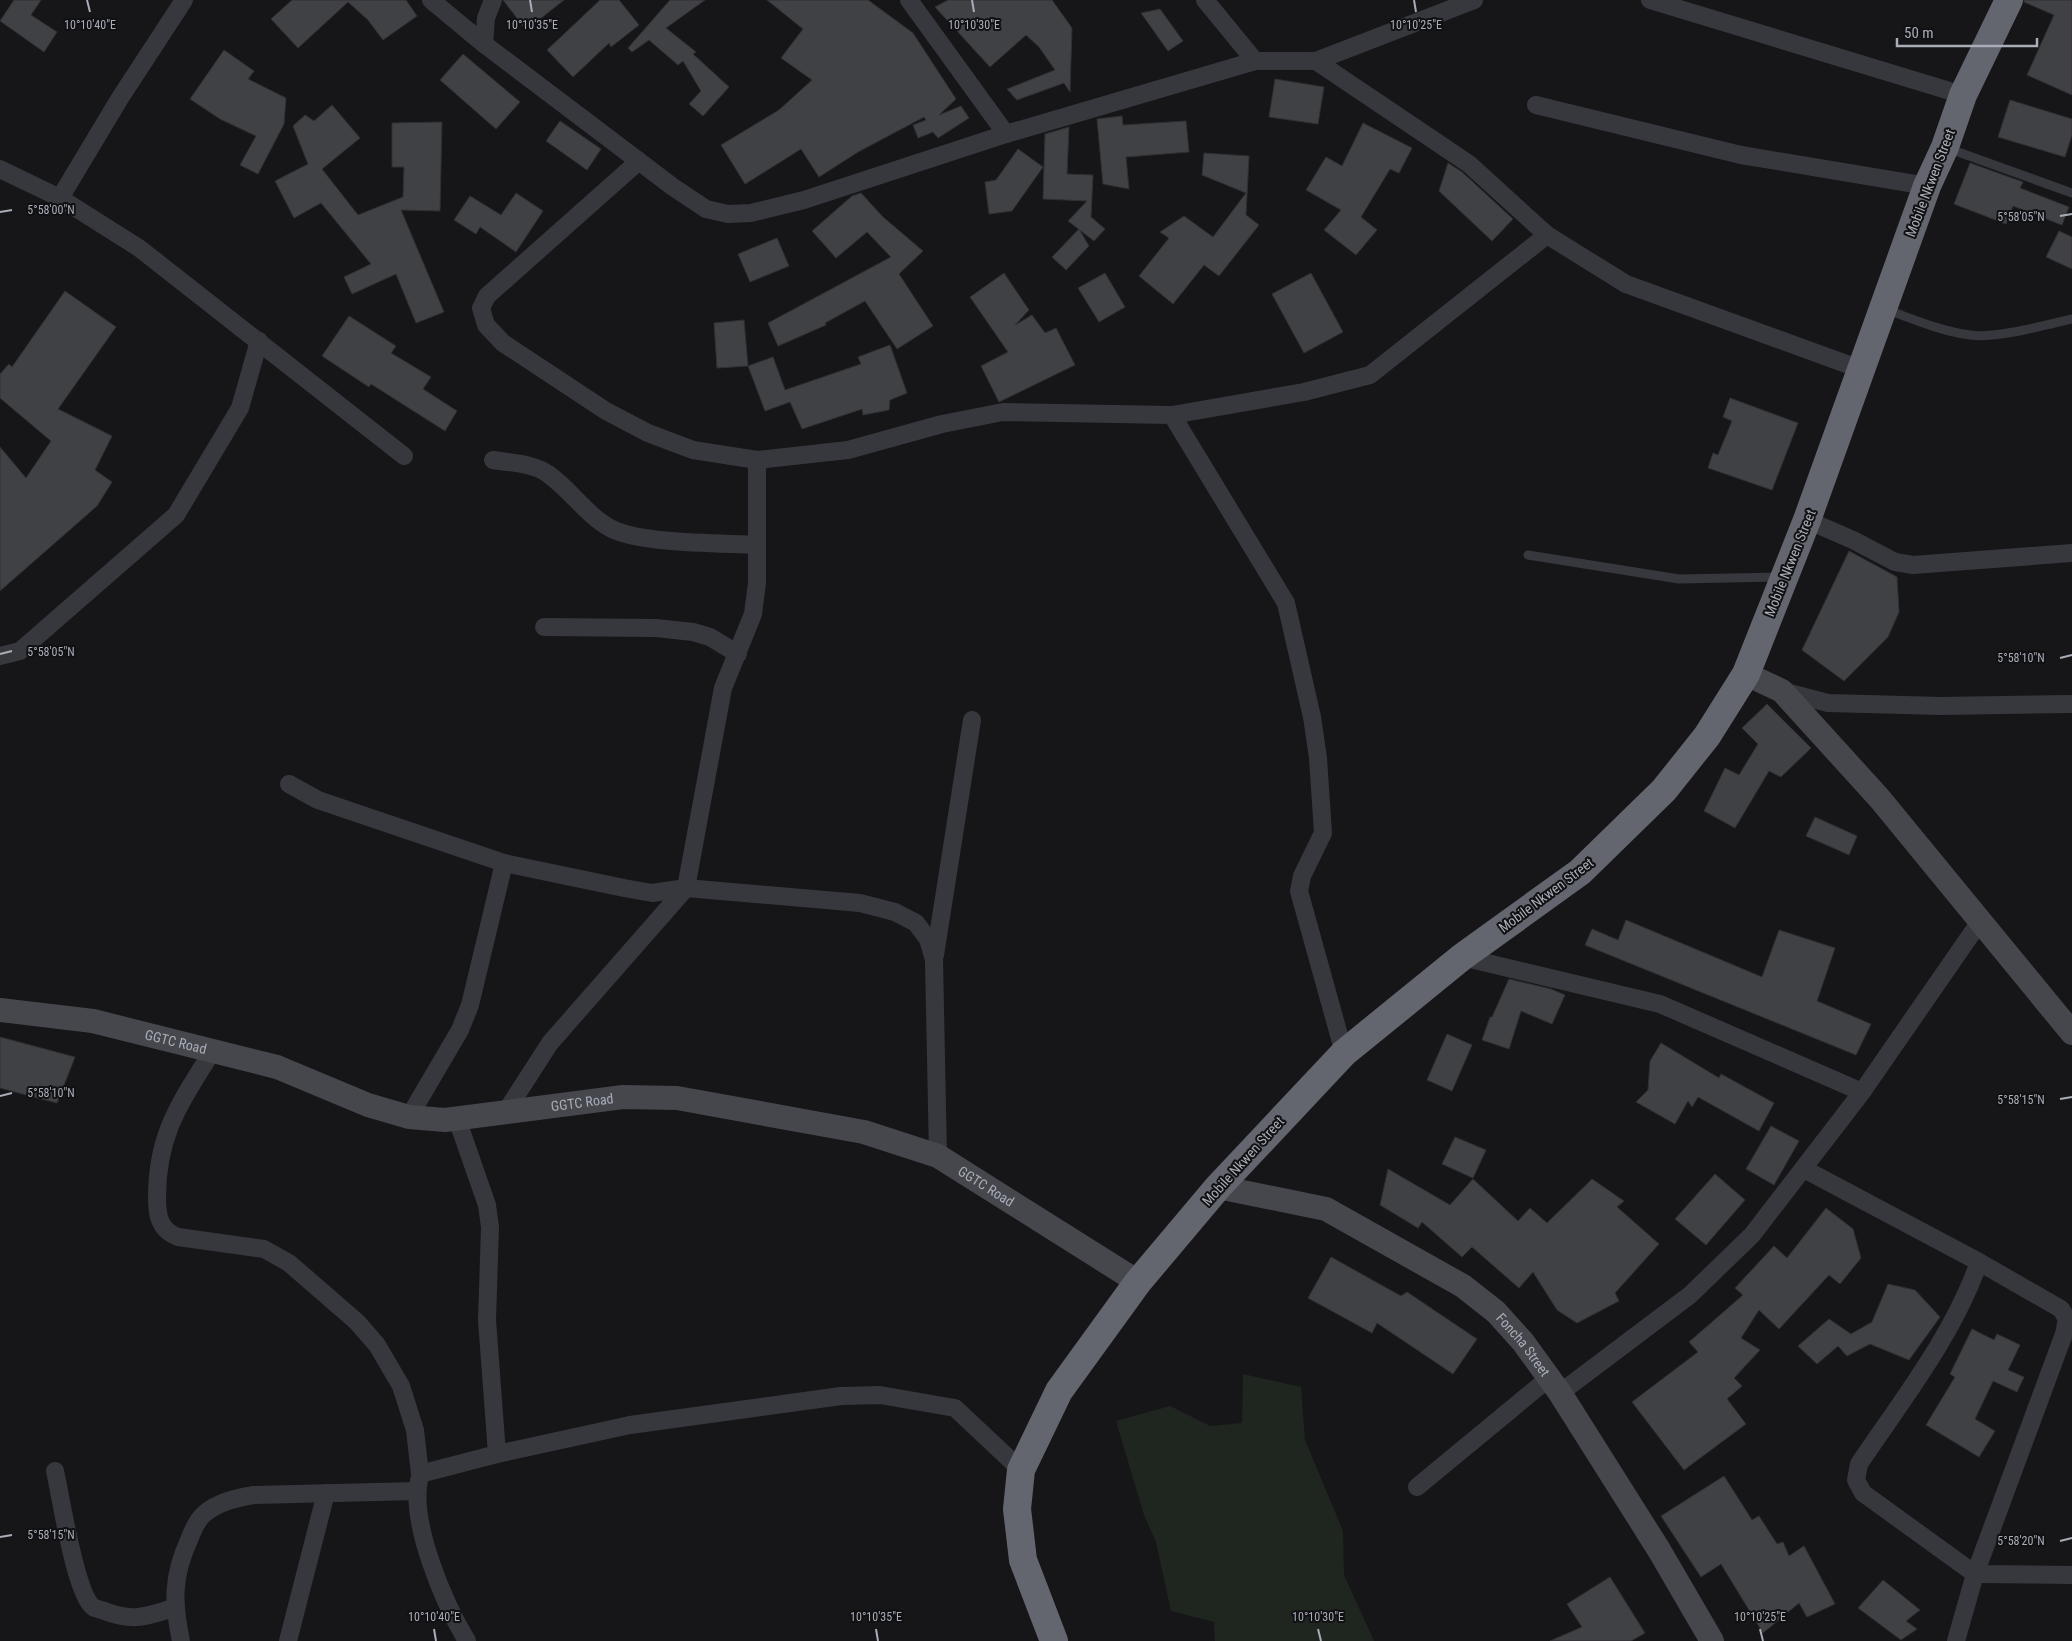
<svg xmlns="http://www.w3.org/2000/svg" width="2072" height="1641" font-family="'Roboto Condensed',sans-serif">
<rect width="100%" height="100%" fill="#161618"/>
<path fill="#1e261f" d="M1243 1374 1301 1387 1305 1440 1343 1531 1344 1575 1374 1641H1215L1214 1622 1171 1611 1156 1542 1144 1515 1116 1421 1170 1406 1210 1426 1242 1423Z"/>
<g fill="#404145" stroke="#303034">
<path d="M14 0H41L31 15 57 32 44 52 0 21Z"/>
<path d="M292 0H406L417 16 383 40 368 20 348 2 298 48 271 19Z"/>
<path d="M503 0H564L526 30Z"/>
<path d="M600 0H619L639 25 611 47 609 43 573 77 547 50Z"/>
<path d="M670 0H705L666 28 696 52 693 54 729 87 703 116 689 104 701 91 683 61 678 65 649 40 632 52 628 48Z"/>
<path d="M767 0H868L913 33 956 99 939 115 961 106 969 118 938 138 933 132 918 138 913 125 926 120 924 117 858 152 819 177 801 149 745 184 721 145 779 110 812 80 781 58 803 29Z"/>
<path d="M948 0H1052L1072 28 1070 92 1064 83 1017 100 1007 89 1055 70 1039 47 1026 35 990 67 935 7Z"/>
<path d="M2024 0H2072V95L2027 75 2054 15 2024 2Z"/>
<path d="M1160 9 1183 41 1168 51 1141 13Z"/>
<path d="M224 50 254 71 248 79 286 98 284 124 258 174 240 165 256 136 220 119 190 99Z"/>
<path d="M463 54 520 102 496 129 440 80Z"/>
<path d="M1275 79 1324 87 1318 124 1269 117Z"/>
<path d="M2010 100 2072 119V135L2065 157 1998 137Z"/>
<path d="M332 105 360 138 322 169 358 215 403 197 404 167H392V123L442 122 440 211 401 210 444 312 416 323 396 274 352 294 344 277 371 264 321 203 294 218 275 181 308 164 293 126 305 115 314 121Z"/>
<path d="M1122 116 1123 125 1186 121 1189 152 1126 157 1129 189 1103 184 1097 119Z"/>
<path d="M560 121 601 149 587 170 546 141Z"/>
<path d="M1363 123 1412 148 1399 173 1390 169 1361 217 1377 230 1356 255 1324 230 1341 210 1306 190 1326 157 1342 166Z"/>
<path d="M1069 127 1067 174 1093 175 1091 217 1105 229 1094 241 1068 221 1087 201 1043 199 1045 134Z"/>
<path d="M1018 149 1043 167 1012 211 989 214 985 182 996 180Z"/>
<path d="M1204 153 1249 156 1246 215 1259 225 1219 276 1204 265 1173 304 1139 276 1169 238 1160 232 1184 216 1213 237 1246 193 1202 175Z"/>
<path d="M1448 163 1462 172 1513 219 1492 241 1439 191Z"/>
<path d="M1970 163 2023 182 2020 188 2069 207 2062 225 2013 206 2006 224 1954 204Z"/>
<path d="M516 193 543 211 516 252 480 227 476 234 454 220 470 196 501 215Z"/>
<path d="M861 193 883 217 923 251 899 274 933 326 897 349 865 301 825 323 826 325 778 346 768 323 891 257 867 232 836 258 812 231 852 196Z"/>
<path d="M1079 229 1089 246 1066 270 1052 257Z"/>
<path d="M2059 231 2072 237V269L2046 257Z"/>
<path d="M777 238 789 266 750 282 738 254Z"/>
<path d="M1004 273 1029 310 1015 325 1032 315 1045 333 1056 328 1075 365 999 402 981 366 1008 352 970 297Z"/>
<path d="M1105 273 1125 307 1099 322 1078 288Z"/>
<path d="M1311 273 1343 332 1304 353 1272 294Z"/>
<path d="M65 291 116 327 58 409 112 436 95 470 112 482 97 506 0 591V447L26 478 51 441 0 398V374L9 364 12 367Z"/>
<path d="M349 316 396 346 391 353 431 377 423 389 457 411 445 431 371 384 369 387 322 356Z"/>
<path d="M744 320 748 366 717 368 714 323Z"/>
<path d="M890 345 907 393 890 400 889 410 863 415 862 409 802 429 790 402 765 411 748 366 773 357 785 390 861 364 858 357Z"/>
<path d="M1730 398 1798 423 1772 490 1708 468 1713 453 1718 455 1732 421 1723 417Z"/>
<path d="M1849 551 1897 577 1899 612 1888 637 1844 681 1802 650Z"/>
<path d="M1767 704 1811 748 1781 777 1769 771 1735 828 1704 811 1725 768 1739 775 1758 744 1742 728Z"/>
<path d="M1815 817 1857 836 1849 855 1806 836Z"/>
<path d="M1626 920 1762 977 1779 930 1835 948 1817 1001 1871 1024 1856 1055 1585 945 1592 929 1618 940Z"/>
<path d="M1509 979 1551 989 1565 995 1552 1024 1521 1011 1509 1049 1482 1040 1490 1017H1492Z"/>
<path d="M1447 1034 1472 1045 1452 1091 1427 1080Z"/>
<path d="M0 1037 75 1057 57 1103 0 1088Z"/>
<path d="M1661 1043 1719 1078 1721 1074 1774 1103 1759 1131 1698 1097 1692 1107 1688 1101 1675 1124 1636 1102 1648 1090 1650 1061Z"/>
<path d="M1771 1126 1799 1141 1774 1185 1746 1169Z"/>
<path d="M1455 1137 1486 1150 1473 1178 1442 1164Z"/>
<path d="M1388 1169 1450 1205 1473 1179 1518 1221 1530 1208 1547 1223 1592 1179 1624 1201 1617 1207 1659 1244 1615 1293 1619 1301 1577 1323 1557 1310 1533 1272 1519 1288 1472 1247 1462 1257 1422 1222 1418 1228 1380 1205Z"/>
<path d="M1715 1174 1745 1200 1706 1245 1675 1219Z"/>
<path d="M1826 1208 1853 1229 1861 1258 1840 1284 1829 1275 1779 1329 1759 1310 1741 1338 1760 1350 1734 1378 1742 1386 1727 1399 1746 1424 1684 1470 1632 1402 1698 1352 1689 1342 1743 1295 1735 1288 1774 1246 1787 1258Z"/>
<path d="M1331 1257 1401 1296 1407 1292 1477 1339 1453 1374 1377 1323 1372 1333 1308 1298Z"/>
<path d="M1888 1284 1915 1290 1940 1317 1909 1360 1870 1344 1847 1356 1838 1346 1817 1364 1798 1346 1829 1319 1851 1334 1872 1322Z"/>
<path d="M1972 1329 1994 1340 1997 1334 2020 1345 2008 1370 2024 1377 2017 1392 1993 1381 1975 1419 1995 1431 1979 1457 1926 1425 1955 1377 1950 1374Z"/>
<path d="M1724 1476 1752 1520 1759 1516 1777 1544 1783 1542 1789 1556 1804 1546 1835 1604 1807 1617 1799 1603 1763 1633 1721 1564 1701 1577 1661 1516Z"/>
<path d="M1610 1577 1645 1633 1631 1641H1550L1582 1627 1567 1604Z"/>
<path d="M1883 1580 1920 1610 1906 1621 1917 1629 1901 1640 1858 1608Z"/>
</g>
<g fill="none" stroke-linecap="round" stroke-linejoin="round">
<g stroke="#37383d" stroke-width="9">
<path d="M1947 148 2072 193"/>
<path d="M1885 309C1913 319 1940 331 1970 335 1995 339 2046 325 2072 319"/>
<path d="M1528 555 1679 579 1781 577"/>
</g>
<g stroke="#37383d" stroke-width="18">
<path d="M431 0 484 44 673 187 706 209 728 214 751 213 804 200 1006 134 1255 61H1316L1474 0"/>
<path d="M909 0 1006 134"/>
<path d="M1205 0 1255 61"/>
<path d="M1650 0 1963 95"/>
<path d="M484 44 486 18 493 0"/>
<path d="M1316 61 1469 164 1547 235 1626 284 1863 370"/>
<path d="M1536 105 1741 155 1927 186"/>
<path d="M639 161 487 296 481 308 486 325 503 343 606 411 648 433 693 450 757 460 848 450 942 424 1003 412 1172 415 1304 392 1370 375 1547 235"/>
<path d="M0 169 60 198 139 248 404 456"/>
<path d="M60 198 120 98 184 0"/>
<path d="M1172 415 1286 603 1312 717 1318 758 1323 833 1302 876 1299 891 1344 1053"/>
<path d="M493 460C511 463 533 463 548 474 571 490 587 516 612 529 642 544 721 543 757 545"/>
<path d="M1807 520 1853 540 1895 562 1913 565 2072 553"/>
<path d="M544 627 656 628 693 632 710 637 738 654"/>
<path d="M0 656 20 651 176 515 240 408 259 341"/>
<path d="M1782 691 1828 703 1941 706 2072 704"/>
<path d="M289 784 318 800 504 863 624 888 652 893 686 888 860 903 895 912 916 923 928 939 934 960 938 1156"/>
<path d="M935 955 972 720"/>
<path d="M1462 957 1660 1004 1862 1092"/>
<path d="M213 1050C181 1102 157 1133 157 1197 157 1215 159 1230 178 1237L264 1249 289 1263 357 1322 377 1345 401 1386 415 1430 420 1474 497 1454 630 1425 841 1396 880 1395 955 1408 1021 1470"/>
<path d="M505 1113 550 1043 686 888 723 688 753 614 757 583V460"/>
<path d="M409 1117 460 1030 470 1005 504 863"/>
<path d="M457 1119 487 1205 490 1227 487 1320 497 1454"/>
<path d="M1804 1169 1979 1262C1953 1336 1902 1400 1859 1464L1856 1480 1863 1493 1975 1574 2072 1575"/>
<path d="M1560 1393 1690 1295 1752 1235 1862 1092 1981 920"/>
<path d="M55 1471C61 1497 75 1593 93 1607 96 1609 103 1610 107 1612 136 1622 146 1616 174 1608"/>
<path d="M419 1480C410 1524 444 1603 467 1641"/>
<path d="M1417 1487 1549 1378"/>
<path d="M181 1641C173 1603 172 1577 189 1540 192 1532 197 1520 204 1514 218 1502 236 1498 254 1495L417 1491"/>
<path d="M288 1641 326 1493"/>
<path d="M1956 1641 1975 1574 2064 1334 2067 1319 2061 1309 1979 1262"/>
</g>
<g stroke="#45474d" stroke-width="24">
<path d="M1746 674 1782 691 1880 799 2072 1033"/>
<path id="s1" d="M0 1010 93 1021 277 1067 368 1105 409 1117 445 1120 623 1097 677 1098 864 1132 938 1156 1138 1282"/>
<path id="s2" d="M1218 1187 1326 1209 1463 1286 1496 1312 1523 1342 1560 1393 1659 1550 1712 1641"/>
</g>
<path stroke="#63666e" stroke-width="28" d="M1054 1641 1023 1560 1017 1509 1021 1470 1059 1391 1138 1282 1218 1187 1344 1053 1462 957 1580 872 1664 790 1707 736 1746 674 1807 520 1927 186 1945 147 1963 95 2009 0"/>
</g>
<path fill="none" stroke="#a8adb8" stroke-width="2" d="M87 0 90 12M530 0 532 12M972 0 974 12M1414 0 1416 12M0 212 12 210M2060 216 2072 214M0 654 12 651M2060 658 2072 655M0 1096 12 1093M2060 1099 2072 1097M0 1537 12 1535M2060 1541 2072 1538M434 1629 436 1641M876 1629 878 1641M1318 1629 1321 1641M1760 1629 1763 1641"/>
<g text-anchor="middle" stroke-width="4" stroke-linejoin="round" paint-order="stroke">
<g font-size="14" fill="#a8adb8" stroke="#111113">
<text transform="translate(1930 183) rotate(-69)" y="5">Mobile Nkwen Street</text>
<text transform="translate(1790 563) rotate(-68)" y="5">Mobile Nkwen Street</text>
<text transform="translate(1546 895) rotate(-37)" y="5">Mobile Nkwen Street</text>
<text dy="5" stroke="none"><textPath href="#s1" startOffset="179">GGTC Road</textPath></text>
<text dy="5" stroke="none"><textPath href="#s1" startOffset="599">GGTC Road</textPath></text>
<text transform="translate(1243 1161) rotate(-48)" y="5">Mobile Nkwen Street</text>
<text dy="5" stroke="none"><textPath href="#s1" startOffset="1019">GGTC Road</textPath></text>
<text dy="5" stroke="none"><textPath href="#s2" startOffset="352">Foncha Street</textPath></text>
</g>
</g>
<g font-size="12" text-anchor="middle" fill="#a8adb8" stroke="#111113" stroke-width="4" stroke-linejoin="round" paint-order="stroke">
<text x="90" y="29">10°10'40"E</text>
<text x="532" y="29">10°10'35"E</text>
<text x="974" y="29">10°10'30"E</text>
<text x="1416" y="29">10°10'25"E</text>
<text x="51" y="214">5°58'00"N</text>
<text x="2021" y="221">5°58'05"N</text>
<text x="51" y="656">5°58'05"N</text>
<text x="2021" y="662">5°58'10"N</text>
<text x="51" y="1097">5°58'10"N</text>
<text x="2021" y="1104">5°58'15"N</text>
<text x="51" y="1539">5°58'15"N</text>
<text x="2021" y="1545">5°58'20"N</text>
<text x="434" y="1621">10°10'40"E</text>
<text x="876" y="1621">10°10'35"E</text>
<text x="1318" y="1621">10°10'30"E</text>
<text x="1760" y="1621">10°10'25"E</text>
</g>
<path d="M1897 38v8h140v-8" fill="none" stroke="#a8adb8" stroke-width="2.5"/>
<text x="1904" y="38" font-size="15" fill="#a8adb8" stroke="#111113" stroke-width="4" paint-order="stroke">50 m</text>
</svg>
